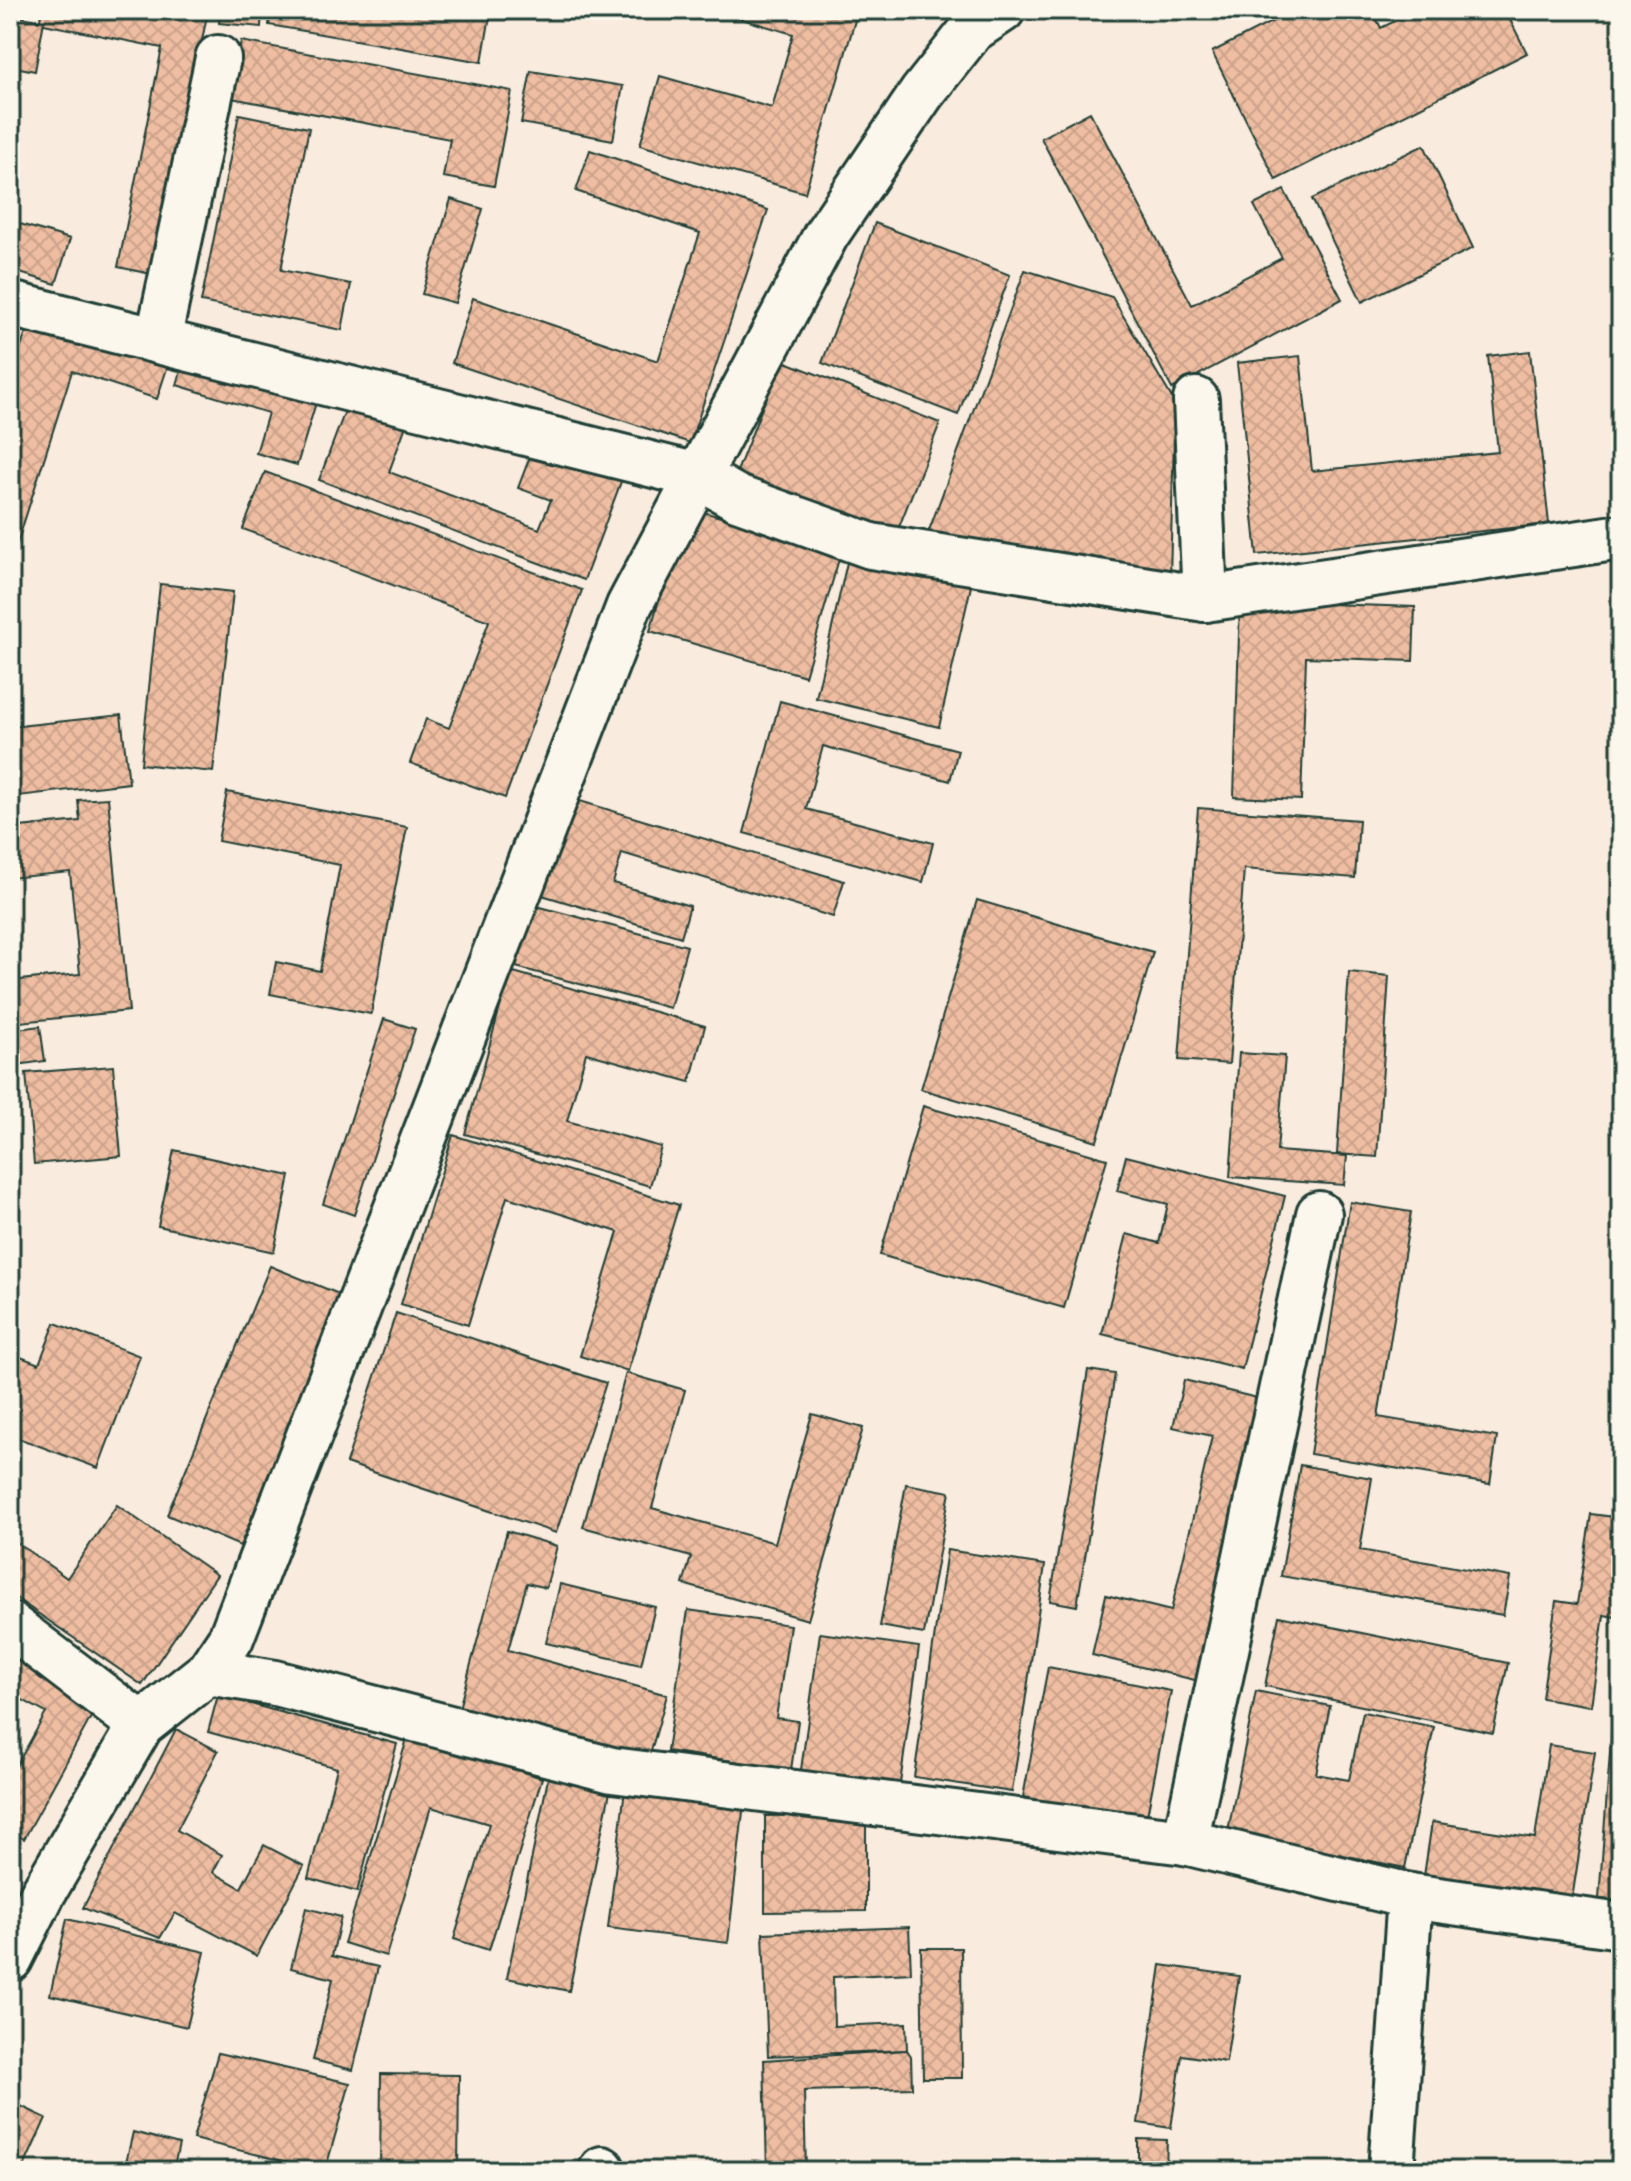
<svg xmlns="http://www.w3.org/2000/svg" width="1631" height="2181" font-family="'Playpen Sans',sans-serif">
<defs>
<pattern id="building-cross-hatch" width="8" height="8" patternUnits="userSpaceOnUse" patternTransform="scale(2)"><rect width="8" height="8" fill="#efbda1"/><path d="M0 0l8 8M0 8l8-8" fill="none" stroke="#cca38b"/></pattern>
</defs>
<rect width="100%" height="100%" fill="#f9ebdd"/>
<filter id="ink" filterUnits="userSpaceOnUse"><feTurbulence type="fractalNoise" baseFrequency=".0125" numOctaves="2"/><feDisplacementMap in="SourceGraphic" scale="16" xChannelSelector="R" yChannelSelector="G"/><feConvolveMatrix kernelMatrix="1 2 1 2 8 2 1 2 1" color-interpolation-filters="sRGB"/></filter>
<g filter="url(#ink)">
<g fill="url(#building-cross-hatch)" stroke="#1f3d34" stroke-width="2">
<path d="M42 10H208L156 275 118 267 162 48 39 23Z"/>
<path d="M220 10H262L261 27 219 23Z"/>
<path d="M271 10H491L482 62 269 25Z"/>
<path d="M711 10H858L805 193 640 145 660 76 772 108 793 34Z"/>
<path d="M1295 10H1372L1381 28 1417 10H1505L1527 53 1276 180 1212 52Z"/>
<path d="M10 15 44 21 35 71 10 66Z"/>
<path d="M241 41 512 91 494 186 443 177 450 139 231 98Z"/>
<path d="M531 71 623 86 613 140 521 123Z"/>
<path d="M1090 112 1192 305 1282 258 1254 205 1284 190 1342 299 1172 389 1041 138Z"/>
<path d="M239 114 309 128 281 270 351 284 342 330 201 302Z"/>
<path d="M1424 145 1473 248 1362 302 1312 199Z"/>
<path d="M590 150 768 210 690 443 452 363 473 298 658 361 700 233 576 191Z"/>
<path d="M451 199 483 209 455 303 422 294Z"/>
<path d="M10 221 70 239 56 284 10 270Z"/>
<path d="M875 223 1010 275 958 415 822 363Z"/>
<path d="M1025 270 1112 297 1175 403 1170 576 924 544Z"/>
<path d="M35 305 173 350 157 399 72 371 17 544 10 541V380Z"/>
<path d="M189 343 322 383 297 465 256 453 268 413 177 385Z"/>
<path d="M1530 351 1549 524 1257 555 1237 363 1300 356 1312 471 1498 452 1488 356Z"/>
<path d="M781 360 940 423 895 537 736 474Z"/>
<path d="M354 387 412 409 389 472 539 529 551 500 518 488 534 446 622 479 584 580 319 480Z"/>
<path d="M265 472 582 590 505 798 410 763 426 719 449 728 489 621 243 529Z"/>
<path d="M686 507 841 552 805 676 650 631Z"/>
<path d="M848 558 971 586 939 727 816 698Z"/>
<path d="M160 584 233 592 213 772 141 764Z"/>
<path d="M1240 601 1415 607 1413 661 1306 657 1301 800 1234 797Z"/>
<path d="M780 701 958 750 950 781 823 746 806 809 933 843 923 882 744 833Z"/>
<path d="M121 715 129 783 10 797V727Z"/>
<path d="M1618 724H1621V823L1615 822Z"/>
<path d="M227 792 407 827 371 1014 270 994 276 962 320 971 340 865 218 841Z"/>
<path d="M108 798 129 1011 10 1023V981L80 974 70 872 10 878V828L80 821 78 800Z"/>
<path d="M570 798 844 881 833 917 622 853 613 883 690 906 681 937 542 895Z"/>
<path d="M1198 808 1359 820 1355 878 1244 869 1229 1064 1179 1060Z"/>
<path d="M977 900 1153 952 1097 1141 921 1089Z"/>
<path d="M533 905 687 946 670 1008 516 967Z"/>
<path d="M510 971 705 1026 690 1082 586 1053 567 1121 661 1147 650 1186 465 1134Z"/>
<path d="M1349 972 1389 976 1377 1157 1337 1154Z"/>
<path d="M384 1019 415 1029 354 1215 323 1204Z"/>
<path d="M40 1026 45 1061 10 1066V1030Z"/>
<path d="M1239 1053 1285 1056 1277 1151 1347 1156 1344 1185 1230 1177Z"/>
<path d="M113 1066 121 1156 34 1164 26 1073Z"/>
<path d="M923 1106 1107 1159 1064 1308 880 1255Z"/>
<path d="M453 1135 679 1205 628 1371 580 1356 618 1232 507 1197 468 1325 401 1304Z"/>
<path d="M174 1150 290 1176 274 1252 158 1226Z"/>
<path d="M1126 1156 1285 1196 1242 1369 1102 1334 1127 1234 1159 1243 1168 1204 1117 1191Z"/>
<path d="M1350 1202 1411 1212 1378 1417 1497 1437 1490 1484 1310 1454Z"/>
<path d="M270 1266 344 1296 240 1546 167 1515Z"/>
<path d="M396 1313 606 1383 556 1533 346 1463Z"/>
<path d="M55 1323 140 1356 98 1468 10 1435V1353L39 1364Z"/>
<path d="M1088 1370 1115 1374 1077 1606 1050 1601Z"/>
<path d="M626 1373 685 1390 652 1508 775 1543 812 1414 863 1428 808 1620 683 1584 691 1557 583 1527Z"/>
<path d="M1184 1380 1269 1401 1203 1682 1092 1655 1106 1595 1171 1611 1212 1436 1173 1427Z"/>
<path d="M1300 1465 1372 1478 1360 1550 1510 1577 1503 1615 1281 1576Z"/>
<path d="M906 1484 950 1492 924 1634 880 1626Z"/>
<path d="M117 1505 217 1575 142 1685 10 1594V1538L67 1578Z"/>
<path d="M1591 1514 1621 1518V1618L1604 1615 1591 1706 1542 1698 1556 1601 1577 1604Z"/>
<path d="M507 1531 557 1546 546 1588 527 1583 508 1650 667 1695 647 1765 458 1712Z"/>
<path d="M947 1550 1045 1565 1012 1792 914 1777Z"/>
<path d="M560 1584 655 1607 641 1665 546 1643Z"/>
<path d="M688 1610 790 1625 776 1718 798 1721 791 1770 667 1751Z"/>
<path d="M1279 1616 1508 1663 1493 1733 1265 1686Z"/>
<path d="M820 1633 919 1647 899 1791 800 1777Z"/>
<path d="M10 1648 101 1699 24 1839 10 1831V1777L46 1713 10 1693Z"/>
<path d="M1048 1667 1171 1691 1146 1821 1023 1797Z"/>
<path d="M1256 1691 1330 1706 1316 1774 1349 1780 1363 1712 1434 1727 1405 1868 1228 1831Z"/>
<path d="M218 1695 397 1744 357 1892 308 1878 337 1768 208 1732Z"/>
<path d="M1614 1700 1621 1701V1901L1599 1899Z"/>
<path d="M176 1729 218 1751 177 1830 222 1855 213 1872 241 1888 264 1845 304 1866 257 1956 175 1913 160 1938 83 1908Z"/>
<path d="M408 1736 542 1778 489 1950 454 1939 489 1824 431 1807 386 1956 344 1943Z"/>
<path d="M1549 1745 1595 1752 1572 1899 1424 1876 1432 1822 1535 1838Z"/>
<path d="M549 1774 611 1787 569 1991 507 1978Z"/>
<path d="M625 1789 744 1803 728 1943 608 1928Z"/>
<path d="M866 1815V1911L765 1912V1816Z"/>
<path d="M306 1908 341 1917 332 1956 378 1967 353 2070 313 2060 333 1979 291 1968Z"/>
<path d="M67 1919 205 1952 187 2027 50 1995Z"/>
<path d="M909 1927 911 1973 833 1977 834 2026 906 2023 907 2050 768 2056 763 1933Z"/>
<path d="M921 1948H961L962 2078H923Z"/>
<path d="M1161 1965 1239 1976 1226 2062 1182 2055 1171 2128 1138 2123Z"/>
<path d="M907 2050 911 2056 912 2088 804 2091 806 2171H767L764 2060Z"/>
<path d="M218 2053 350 2083 325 2171 193 2139Z"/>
<path d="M381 2074 459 2075 458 2171H380Z"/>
<path d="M10 2101 46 2118 22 2171H10Z"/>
<path d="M133 2132 179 2144 173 2171H124Z"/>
<path d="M1138 2139 1167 2140 1166 2171H1138Z"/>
</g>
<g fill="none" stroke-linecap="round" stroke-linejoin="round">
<g stroke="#1f3d34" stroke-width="50">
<g id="minor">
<path d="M10 304 698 476 737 498 871 546 1205 599 1621 537"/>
<path d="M158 341 218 58"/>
<path d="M1196 400 1205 599"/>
<path d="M10 1625 141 1725"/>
<path d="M208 1672 275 1683 612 1770 1185 1842 1410 1896 1621 1926"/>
<path d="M1185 1842 1319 1214"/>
<path d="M10 1959 43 1893 141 1725 208 1672 231 1638 629 606 826 235 922 93 972 30 1002 10"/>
<path d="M602 2169V2171"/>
<path d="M1391 2171 1410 1896"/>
</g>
</g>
<use href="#minor" stroke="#fbf7ec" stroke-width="44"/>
</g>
</g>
<rect width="1631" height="2181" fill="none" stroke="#fbf7ec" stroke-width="40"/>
<rect x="20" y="20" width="1591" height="2141" fill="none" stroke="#1f3d34" stroke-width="3" filter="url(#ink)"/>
</svg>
